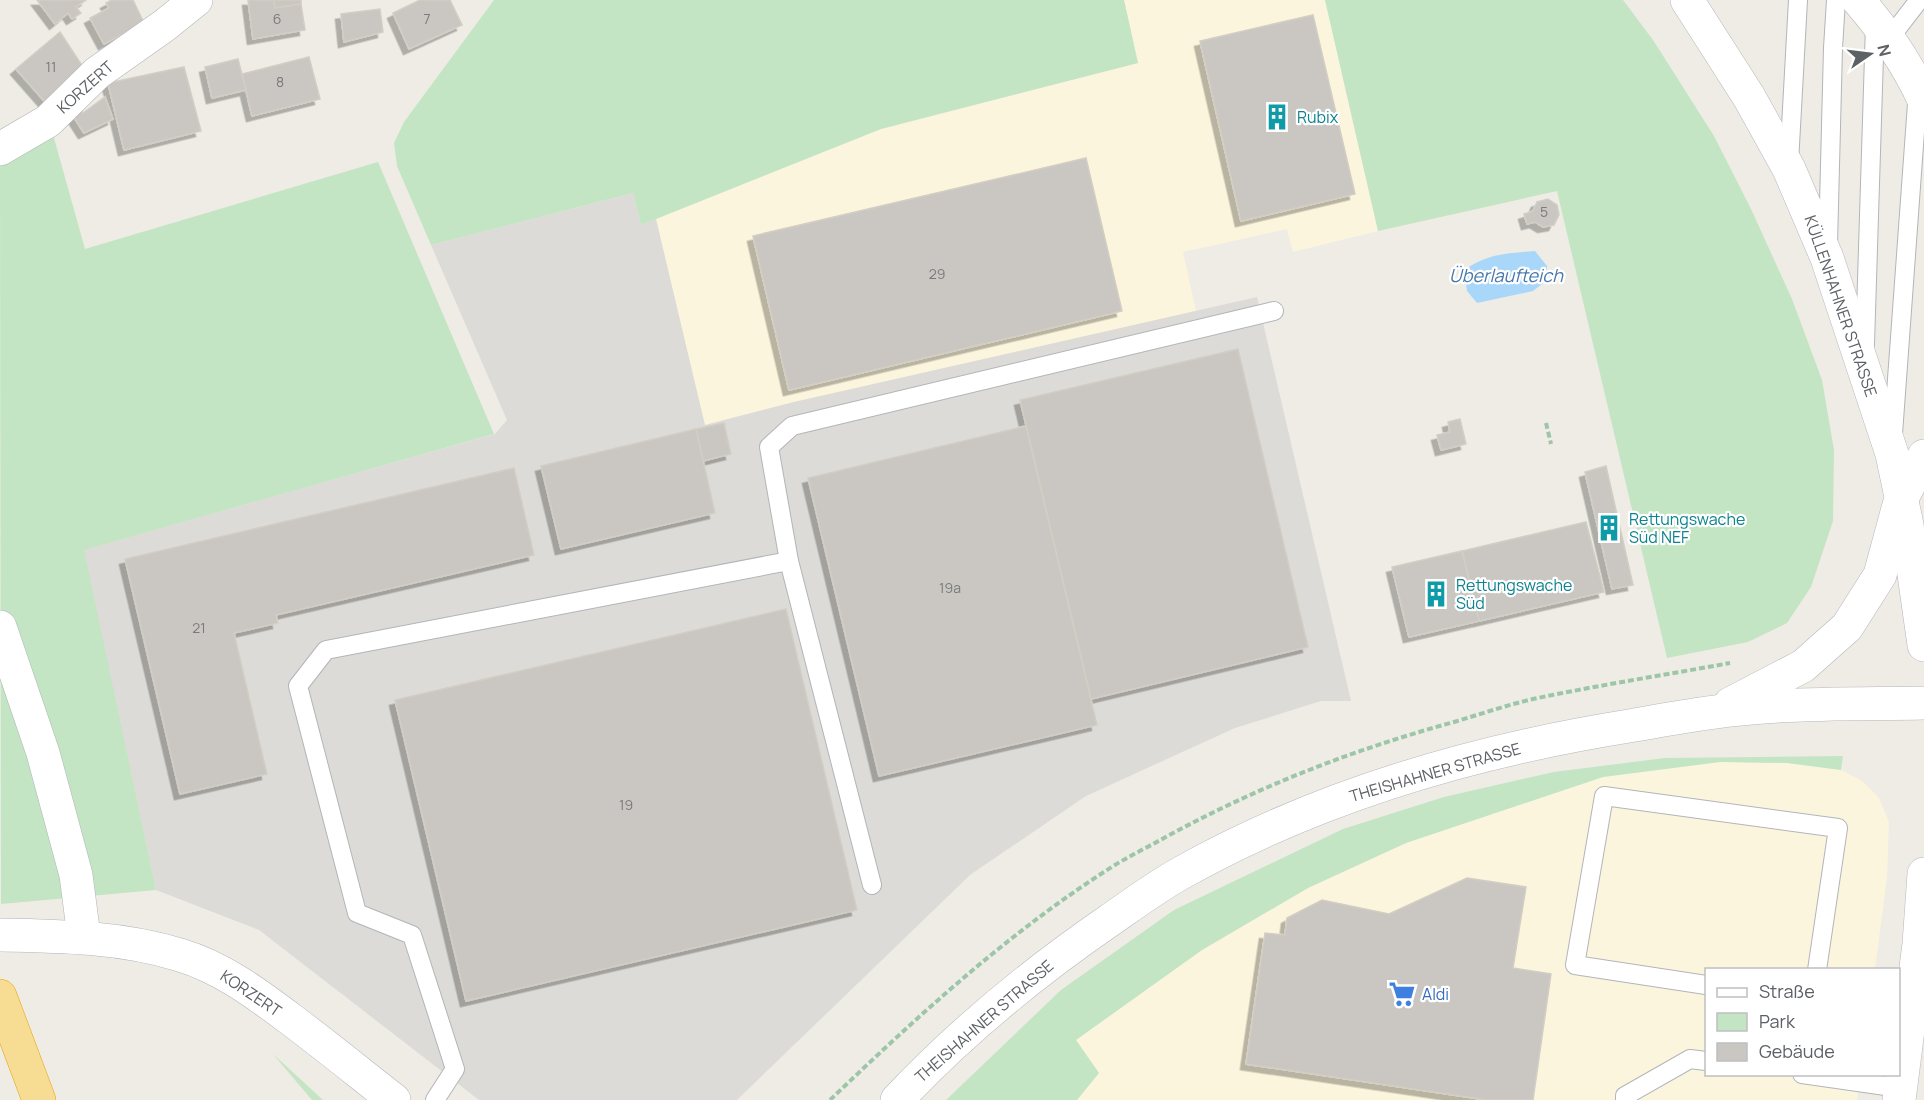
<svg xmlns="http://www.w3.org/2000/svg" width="1924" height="1100" font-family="Manrope,sans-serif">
<defs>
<filter id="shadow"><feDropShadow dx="-5.5" dy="5.5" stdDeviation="0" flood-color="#0004"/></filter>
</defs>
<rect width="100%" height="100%" fill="#eeece5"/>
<g fill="#fcf5dd">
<path d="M1124 0H1325L1378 231 1293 252 1287 229 1183 252 1196 311 794 402 704 425 656 219 881 129 1138 63Z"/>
<path d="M1720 762 1787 763 1841 770 1862 781 1879 798 1889 822 1887 877 1875 969 1706 970V1074L1860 1075 1857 1100H1077L1099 1073 1076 1040 1202 950 1308 888 1406 843 1603 777Z"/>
</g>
<path fill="#dddbd7" d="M633 193 641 225 656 219 705 425 794 402 1257 297 1351 701H1321L1235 728 1086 796 970 875 737 1100H479L259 930 156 890 83 550 495 434 507 420 431 245Z"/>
<g fill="#c3e5c3">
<path d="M494 0H1124L1138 63 881 129 641 225 633 193 431 245 397 166 394 143 404 122Z"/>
<path d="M1325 0H1623L1653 40 1714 136 1751 209 1792 299 1822 380 1834 450 1833 521 1811 587 1787 623 1748 642 1667 658 1557 191 1378 231Z"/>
<path d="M52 131 85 249 378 162 494 434 84 550 156 890 1 904 0 161Z"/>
<path d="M1843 756 1841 770 1787 763 1720 762 1603 777 1406 843 1308 888 1202 950 1076 1040 1099 1073 1077 1100H946L1061 990 1174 910 1343 829 1444 797 1554 772 1665 758Z"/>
<path d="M273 1054 323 1100H312Z"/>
</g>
<path fill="#a9d7fa" d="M1535 251 1547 266 1546 281 1533 291 1477 303 1467 291 1464 270C1488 254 1506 253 1535 251Z"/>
<g fill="#cac7c2" stroke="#d3cec4" stroke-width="1.5" filter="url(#shadow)">
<path d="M37 0H86L76 7 81 13 72 19 68 13 55 24Z"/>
<path d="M112 0H133L144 23 104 44 90 18 109 8 106 3Z"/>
<path d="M248 0H274L275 8 301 4 305 30 253 39Z"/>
<path d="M274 0H301V4L275 8Z"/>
<path d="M420 0H450L462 25 409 49 393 13Z"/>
<path d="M380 9 383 32 344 42 341 14Z"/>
<path d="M1313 15 1355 194 1241 221 1200 41Z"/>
<path d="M60 32 85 70 45 102 16 69Z"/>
<path d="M309 57 320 99 252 116 242 74Z"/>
<path d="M238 59 246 90 212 98 205 67Z"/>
<path d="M184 67 201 131 124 150 108 83Z"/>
<path d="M105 97 113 119 84 133 73 116 81 110 83 113Z"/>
<path d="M1086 158 1122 311 789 390 753 236Z"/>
<path d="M1548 199 1557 205 1559 215 1554 225 1543 227 1535 222 1527 224 1524 214 1533 211 1537 202Z"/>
<path d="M1238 349 1308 647 1091 699 1020 400Z"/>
<path d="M1460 419 1466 444 1441 450 1437 435 1450 432 1448 422Z"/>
<path d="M724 423 731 454 703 461 696 429Z"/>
<path d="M1026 426 1097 725 879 776 808 478Z"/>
<path d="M696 429 715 513 561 549 541 466Z"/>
<path d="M1606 466 1633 585 1612 589 1585 472Z"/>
<path d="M514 468 534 555 276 615 278 623 234 633 267 774 180 794 125 559Z"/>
<path d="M1586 522 1604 592 1479 621 1462 551Z"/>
<path d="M1462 551 1479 621 1409 637 1392 567Z"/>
<path d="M786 609 857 910 466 1001 395 700Z"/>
<path d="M1467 878 1526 887 1513 968 1551 974 1533 1100H1487L1246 1064 1265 933 1285 935 1287 918 1322 900 1389 914Z"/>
</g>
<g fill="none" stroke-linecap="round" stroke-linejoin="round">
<g stroke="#b2b5b9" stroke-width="20">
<g id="lane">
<path d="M1889 39 1919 0"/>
<path d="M1789 163 1798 0"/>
<path d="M1828 244 1833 48 1836 0"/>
<path d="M1865 344 1875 24"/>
<path d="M1893 434 1918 90"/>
<path d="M789 561 872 885"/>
<path d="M1706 985 1575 965 1604 796 1838 828 1817 970"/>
<path d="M1802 1074 1900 1088"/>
<path d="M435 1100 455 1069 412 935 357 913 298 686 326 650 789 561 769 447 792 426 1274 311"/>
<path d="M1625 1100V1096L1690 1059 1706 1061"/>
</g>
</g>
<g stroke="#b2b5b9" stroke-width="34">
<g id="street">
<path d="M1858 0C1885 31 1907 63 1924 100"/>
<path d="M0 149 48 121 97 73 165 25 196 0"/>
<path d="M1902 498 1924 456"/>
<path d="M0 627 43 753 76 875 84 937"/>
<path d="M0 935C61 936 122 937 180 955 224 968 261 997 297 1024 330 1049 362 1075 394 1100"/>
</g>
</g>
<g stroke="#b4b7bc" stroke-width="34">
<g id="secondary">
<path d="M1687 0 1749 97 1789 169 1827 258 1892 454 1907 525 1924 645"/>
<path d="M1730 704 1803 666 1847 627 1880 575 1899 505"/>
<path d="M897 1100C961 1032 1033 973 1110 920 1133 904 1156 887 1181 873 1320 795 1473 751 1629 726 1674 718 1719 710 1764 707 1817 703 1871 704 1924 703"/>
<path d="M1899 1100 1919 944 1924 874"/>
</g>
</g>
<g stroke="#e7a20d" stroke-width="34">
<path id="highway" d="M0 996 39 1100"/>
</g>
<g stroke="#9dc5a8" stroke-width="4" stroke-dasharray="6 3" stroke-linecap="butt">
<path d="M1546 423 1551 444"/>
<path d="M830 1100C919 1015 1010 931 1115 865 1131 855 1148 847 1164 838 1257 787 1352 750 1454 722 1481 714 1507 705 1533 699 1599 685 1665 675 1730 663"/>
</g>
<use href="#lane" stroke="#fff" stroke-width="18"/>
<use href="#street" stroke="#fff" stroke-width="33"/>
<use href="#secondary" stroke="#fff" stroke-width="33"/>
<use href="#highway" stroke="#f7dd94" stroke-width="33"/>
</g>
<defs>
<g id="building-bare" transform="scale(2.07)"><path d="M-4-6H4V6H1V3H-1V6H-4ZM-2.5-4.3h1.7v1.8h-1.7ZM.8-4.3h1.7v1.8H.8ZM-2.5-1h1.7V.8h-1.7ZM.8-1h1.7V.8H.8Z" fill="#0f9aa8" stroke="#fff" stroke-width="2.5" paint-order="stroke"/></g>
<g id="supermarket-bare" transform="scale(2.07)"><path d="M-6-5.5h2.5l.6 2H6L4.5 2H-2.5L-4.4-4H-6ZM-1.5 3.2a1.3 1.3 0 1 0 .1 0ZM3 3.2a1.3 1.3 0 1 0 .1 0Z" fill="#3f7fe0" stroke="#fff" stroke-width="2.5" paint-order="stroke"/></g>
</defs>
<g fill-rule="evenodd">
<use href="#building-bare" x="1277" y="117"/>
<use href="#building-bare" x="1609" y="528"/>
<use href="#building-bare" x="1436" y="594"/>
<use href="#supermarket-bare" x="1402" y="994"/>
</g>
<g text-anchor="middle" stroke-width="4.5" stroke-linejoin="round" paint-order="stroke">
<g font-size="14" fill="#787a7c">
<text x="277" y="24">6</text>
<text x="427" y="24">7</text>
<text x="51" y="72">11</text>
<text x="280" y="87">8</text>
<text x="1544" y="217">5</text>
<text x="937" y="279">29</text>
<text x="950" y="593">19a</text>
<text x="199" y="633">21</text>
<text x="626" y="810">19</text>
</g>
<g font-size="16" fill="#5d6065" stroke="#fff">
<text transform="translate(85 87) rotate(-42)" y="6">KORZERT</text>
<text transform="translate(1841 306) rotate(71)" y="6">KÜLLENHAHNER STRASSE</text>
<text transform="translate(1435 772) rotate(-16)" y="6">THEISHAHNER STRASSE</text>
<text transform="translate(251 993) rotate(34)" y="6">KORZERT</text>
<text transform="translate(984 1021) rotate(-41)" y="6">THEISHAHNER STRASSE</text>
</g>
<g font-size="16" fill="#0d838f" stroke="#fff" text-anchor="start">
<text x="1297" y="123">Rubix</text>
<text x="1629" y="525">Rettungswache<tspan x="1629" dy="18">Süd NEF</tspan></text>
<text x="1456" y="591">Rettungswache<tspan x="1456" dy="18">Süd</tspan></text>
</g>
<g font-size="16" fill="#366cbe" stroke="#fff" text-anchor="start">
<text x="1422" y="1000">Aldi</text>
</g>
<g font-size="18" font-style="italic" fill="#4678ac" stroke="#fff">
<text x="1506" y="282">Überlaufteich</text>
</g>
</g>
<rect x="1705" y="968" width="195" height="108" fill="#ffffff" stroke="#bebfc1" stroke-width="1.5"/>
<rect x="1717" y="988" width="30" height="9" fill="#ffffff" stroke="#bebfc1" stroke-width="1.5"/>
<text x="1759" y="998" font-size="18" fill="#5d6065">Straße</text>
<rect x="1717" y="1013" width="30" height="18" fill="#c3e5c3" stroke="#bebfc1" stroke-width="1.5"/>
<text x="1759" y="1028" font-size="18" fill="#5d6065">Park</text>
<rect x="1717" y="1043" width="30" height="18" fill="#cac7c2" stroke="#bebfc1" stroke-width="1.5"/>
<text x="1759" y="1058" font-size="18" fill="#5d6065">Gebäude</text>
<g transform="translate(1870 54) rotate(76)" stroke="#ffffff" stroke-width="4.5" paint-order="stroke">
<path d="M0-4.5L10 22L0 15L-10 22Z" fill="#5d6065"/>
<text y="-9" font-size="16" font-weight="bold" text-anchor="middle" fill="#5d6065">N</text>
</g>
</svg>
